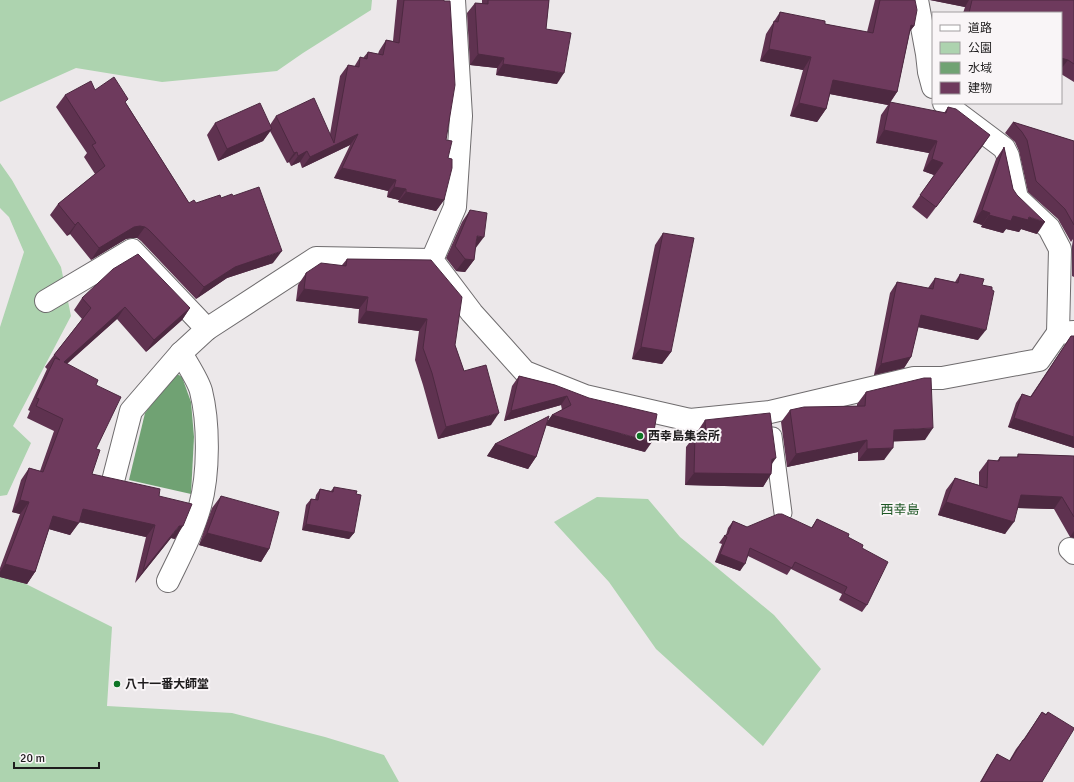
<svg xmlns="http://www.w3.org/2000/svg" width="1074" height="782" font-family="Signika,'Noto Sans JP',sans-serif">
<rect width="100%" height="100%" fill="#ece8ea"/>
<g fill="#add3af">
<path d="M0 0H372L371 10 303 53 277 71 162 82 76 68 0 102Z"/>
<path d="M0 163 12 180 61 267 71 316 13 426 31 443 7 495 0 496V327L24 252 9 217 0 208Z"/>
<path d="M597 497 648 499 680 537 774 615 821 669 763 746 656 649 609 582 554 522Z"/>
<path d="M0 571 112 627 107 706 232 713 325 737 384 755 399 782H0Z"/>
</g>
<path fill="#70a273" d="M176 373 182 377 191 402 194 437 191 494 129 480 145 413Z"/>
<g fill="none" stroke-linecap="round" stroke-linejoin="round">
<g stroke="#6f6c6e" stroke-width="19">
<path id="lane" d="M773 436 783 513"/>
</g>
<g stroke="#6f6c6e" stroke-width="24">
<g id="street">
<path d="M454 0 461 116 455 207 432 260 472 313 525 372 585 396 690 420 770 412 914 378H942L1039 360 1058 333 1074 332"/>
<path d="M917 0 927 54 929 72 933 87"/>
<path d="M944 103 1004 148 1008 156 1017 198 1049 228 1060 249 1058 333"/>
<path d="M46 301 132 250 207 329"/>
<path d="M113 481 131 411 181 353 207 329 316 258 432 260"/>
<path d="M1070 549 1074 553"/>
<path d="M168 581C180 556 193 532 200 506 209 474 209 423 201 391 198 380 187 364 181 353"/>
</g>
</g>
<use href="#lane" stroke="#fff" stroke-width="17"/>
<use href="#street" stroke="#fff" stroke-width="22"/>
</g>
<g fill="#5f3250">
<path d="M397 0H444L446 140 448 158 444 200 436 211 398 202 399 200 387 197 388 191 334 178 350 145 302 168 300 162 291 166 289 162 287 163 270 131 263 141 218 161 207 135 215 123 270 125 276 116 330 134 340 76 348 65 354 67 360 57 363 58 368 52 378 54 379 51 386 40 393 41Z"/>
<path d="M482 0H549L546 29 557 84 496 75 497 68 470 65 467 13 475 3H482Z"/>
<path d="M875 0H915L914 26 910 31 897 92 890 103 944 113 948 107 990 135 927 219 912 207 934 175 923 171 929 153 876 143 881 115 888 105 830 94 826 109 817 122 790 116 803 70 760 61 766 34 780 12 825 24 867 32Z"/>
<path d="M930 0H1074V82L1061 74V13H963L965 7Z"/>
<path d="M95 90 126 103 189 203H196L233 196 273 263 227 278 196 299 141 241 137 238H131L126 239 91 260 70 234 67 236 50 215 58 204 95 174 84 157 87 153 56 107 65 95Z"/>
<path d="M1013 122 1074 141V277L1072 276V246L1073 239 1071 242 1058 219 1028 192 1019 151 1015 142 1005 133Z"/>
<path d="M1004 147 1013 189 1037 234 1021 229 1019 232 1006 229 1003 233 981 227 982 225 973 222 996 159Z"/>
<path d="M470 210 475 248 474 260 465 272 456 271 446 258 462 222Z"/>
<path d="M663 233 671 352 662 364 632 359 655 245Z"/>
<path d="M347 259 431 260 455 345 464 371 491 425 438 439 423 385 415 360 419 331 358 323 359 309 296 301 298 285 306 273 342 265Z"/>
<path d="M960 274 982 285 978 340 918 327 911 357 904 368 874 375 890 293 897 282 928 288 935 278 955 282Z"/>
<path d="M82 298 190 308 182 320 146 352 117 319 67 364 96 385V449L92 474 159 496 175 539 171 538 135 583 146 537 79 522 70 535 49 529 35 572 27 584 0 577V568L20 514 12 512 21 480 29 468 40 471 54 431 27 418 30 411 28 410 47 369 45 367 54 355 82 319 74 310Z"/>
<path d="M1071 336 1074 448 1008 427 1016 403 1022 394 1030 397Z"/>
<path d="M519 376 555 385 645 452 546 425 536 457 528 469 487 456 495 444 547 422 552 415 562 410 561 405 504 421 512 386Z"/>
<path d="M866 392 925 440 893 441 884 460 858 461V452L787 467 781 422 790 410 857 406V404Z"/>
<path d="M705 420 772 465 771 474 763 487 685 485 686 447 695 435H697V432Z"/>
<path d="M1018 454 1074 456V538L1070 537 1054 509 1018 508 1005 534 938 515 946 490 955 478 979 485V472L988 460 997 461 1000 457H1017Z"/>
<path d="M334 487 356 494 354 533 349 539 302 530 306 505 311 499 315 500 316 495 320 489 331 491Z"/>
<path d="M221 496 269 549 261 562 199 545 212 508Z"/>
<path d="M817 519 848 537 862 548 867 605 862 612 839 600 842 594 791 569 787 575 748 556 740 571 715 562 722 544 719 543 724 536 726 535 728 528 733 521 747 527 811 528Z"/>
<path d="M1042 712 1046 714 1048 712 1042 782H980L991 763 997 754 1009 761 1016 749 1023 740Z"/>
</g>
<g fill="#4d2941">
<path d="M930 0H969L965 7Z"/>
<path d="M911 25 914 26 905 38Z"/>
<path d="M769 49 811 57 803 70 760 61Z"/>
<path d="M478 54 504 58 497 68 470 65Z"/>
<path d="M1061 58 1068 60 1061 69Z"/>
<path d="M503 64 564 73 557 84 496 75Z"/>
<path d="M833 80 897 92 888 105 824 93Z"/>
<path d="M799 103 826 109 817 122 790 116Z"/>
<path d="M272 129 263 141 218 161 227 149Z"/>
<path d="M884 130 937 141 929 153 876 143Z"/>
<path d="M358 134 350 145 302 168 310 157Z"/>
<path d="M990 135 982 147 927 219Z"/>
<path d="M307 151 300 162 291 166 298 156Z"/>
<path d="M297 152 289 162 287 163 294 153Z"/>
<path d="M932 159 943 163 934 175 923 171Z"/>
<path d="M342 168 396 180 388 191 334 178Z"/>
<path d="M394 187 406 189 399 200 387 197Z"/>
<path d="M406 192 444 200 436 211 398 202Z"/>
<path d="M982 210 990 213 982 225 973 222Z"/>
<path d="M989 215 1029 217 1045 222 1037 234 1021 229 1019 232 1006 229 1003 233 981 227Z"/>
<path d="M78 222 70 234 67 236 75 225Z"/>
<path d="M140 226 145 227 137 238H131L126 239 91 260 99 248 134 227Z"/>
<path d="M477 236 484 237 475 249Z"/>
<path d="M282 251 273 263 227 278 196 299 204 287 235 267Z"/>
<path d="M465 259 474 260 465 272 456 271Z"/>
<path d="M304 289 368 297 359 309 296 301Z"/>
<path d="M125 307 117 319 55 374 64 362Z"/>
<path d="M190 308 182 320 146 352 154 340Z"/>
<path d="M366 311 427 319 419 331 358 323Z"/>
<path d="M921 315 986 330 978 340 913 326Z"/>
<path d="M641 347 671 352 662 364 632 359Z"/>
<path d="M911 357 904 368 874 375 881 364Z"/>
<path d="M567 396 561 405 504 421 511 411Z"/>
<path d="M499 413 491 425 438 439 446 427Z"/>
<path d="M552 415 652 442 645 452 545 425Z"/>
<path d="M1014 418 1074 437V448L1008 427Z"/>
<path d="M933 428 925 440 886 442 894 430Z"/>
<path d="M867 440 858 452 787 467 796 454Z"/>
<path d="M495 444 536 457 528 469 487 456Z"/>
<path d="M893 448 884 460 858 461 867 449Z"/>
<path d="M776 458 767 471 772 459Z"/>
<path d="M694 473 771 474 763 487 685 485Z"/>
<path d="M1021 495 1062 497 1054 509 1013 508Z"/>
<path d="M20 500 29 502 20 514 12 512Z"/>
<path d="M946 502 1014 522 1005 534 938 515Z"/>
<path d="M83 509 155 525 146 537 75 521Z"/>
<path d="M53 516 79 523 70 535 45 528Z"/>
<path d="M306 524 354 533 349 539 302 530Z"/>
<path d="M179 526H183L175 539 171 538 135 583 143 571Z"/>
<path d="M1074 531V538L1070 537Z"/>
<path d="M207 533 269 549 261 562 199 545Z"/>
<path d="M720 554 745 564 740 571 715 562Z"/>
<path d="M5 564 35 572 27 584 0 577V572Z"/>
</g>
<g fill="#6e3a5d" stroke="#4d2941">
<path d="M404 0H444V1H450L455 85 446 140 452 141 448 158 452 159V168L444 200 406 192V189L394 187 396 180 342 168 358 134 310 157 307 151 298 156 297 152 294 153 276 116 314 98 334 143 348 65 359 67 360 57 367 59 368 52 383 55 386 40 399 43Z"/>
<path d="M488 0H549L546 29 571 33 564 73 503 64 504 58 478 54 475 3 488 4Z"/>
<path d="M880 0H915L917 10 914 26 911 25 897 92 833 80 826 109 799 103 811 57 769 49 774 21 778 22 780 12 825 21V24L873 33Z"/>
<path d="M972 0H1074V64L1068 60 1061 58V13H969Z"/>
<path d="M114 77 128 99 125 102 189 203 194 200 196 203 220 195 221 198 232 194 233 196 259 187 282 251 235 267 204 287 149 230 145 227 140 226 134 227 99 248 78 222 75 225 58 204 105 166 92 145 96 143 65 95 91 81 95 90Z"/>
<path d="M890 102 946 113 948 107 956 109 990 135 936 207 920 195 943 163 932 159 937 141 884 130Z"/>
<path d="M260 103 272 129 227 149 215 123Z"/>
<path d="M1013 122 1074 141V225L1065 209 1036 181 1027 140 1022 132Z"/>
<path d="M1004 147 1013 189 1017 195 1045 222 1029 217 1028 220 1013 216 1011 221 989 215 990 213 982 210Z"/>
<path d="M470 210 487 213 484 237 477 236 474 260 465 259 455 246Z"/>
<path d="M663 233 694 238 671 352 641 347Z"/>
<path d="M138 254 190 308 154 340 125 307 64 362 98 380 96 385 121 397 96 449 100 450 92 474 160 489 159 496 192 504 183 526H179L143 571 155 525 83 509 79 523 53 516 35 572 5 564 29 502 20 500 29 468 43 472 63 419 36 406 39 399 36 398 55 358 60 360 54 355 91 308 82 298 113 269Z"/>
<path d="M347 259 431 260 462 297 455 345 464 371 486 365 499 413 446 427 432 373 423 348 427 319 366 311 368 297 304 289 306 273 321 263 346 266Z"/>
<path d="M960 274 984 279 982 285 992 287V290L994 291 986 330 921 315 911 357 881 364 897 282 933 289 935 278 958 283Z"/>
<path d="M1071 336H1074V437L1014 418 1022 394 1031 397Z"/>
<path d="M519 376 555 385 589 398 657 414 652 442 552 415 571 405 567 396 511 411Z"/>
<path d="M924 378H931L933 428 894 430 893 448 867 449V440L796 454 790 410 804 407 865 406 866 392Z"/>
<path d="M770 413 776 458 772 459 771 474 694 473 695 435 706 436 705 420Z"/>
<path d="M549 416 536 457 495 444Z"/>
<path d="M1018 454 1074 456V517L1062 497 1021 495 1014 522 946 502 955 478 987 488 988 460 999 461 1000 457H1018Z"/>
<path d="M334 487 357 491 356 494 361 495 354 533 306 524 311 499 318 500 320 489 333 492Z"/>
<path d="M221 496 279 512 269 549 207 533Z"/>
<path d="M778 514H782L812 528 817 519 849 534 848 537 863 545 862 548 888 562 867 605 844 593 847 587 795 562 792 568 750 548 745 564 720 554 727 537 724 536 728 534 733 521 747 527Z"/>
<path d="M1042 712 1046 715 1048 712 1074 728V729L1042 782H981L997 754 1010 761 1023 740H1024Z"/>
</g>
<g fill="#0e7425" stroke="#f9f5f7" stroke-width="1.5">
<circle cx="640" cy="436" r="4"/>
<circle cx="117" cy="684" r="4"/>
</g>
<g text-anchor="middle" stroke-width="4" stroke-linejoin="round" paint-order="stroke">
<g font-size="12" font-weight="bold" fill="#1e1c1d" stroke="#f9f5f7" text-anchor="start">
<text x="648" y="440">西幸島集会所</text>
<text x="125" y="688">八十一番大師堂</text>
</g>
<g font-size="13" fill="#1e5725" stroke="#f9f5f7">
<text x="900" y="514">西幸島</text>
</g>
</g>
<rect x="932" y="12" width="130" height="92" fill="#f9f5f7" stroke="#a19ea0"/>
<rect x="940" y="25" width="20" height="6" fill="#ffffff" stroke="#a19ea0"/>
<text x="968" y="32" font-size="12" fill="#1e1c1d">道路</text>
<rect x="940" y="42" width="20" height="12" fill="#add3af" stroke="#a19ea0"/>
<text x="968" y="52" font-size="12" fill="#1e1c1d">公園</text>
<rect x="940" y="62" width="20" height="12" fill="#70a273" stroke="#a19ea0"/>
<text x="968" y="72" font-size="12" fill="#1e1c1d">水域</text>
<rect x="940" y="82" width="20" height="12" fill="#6e3a5d" stroke="#a19ea0"/>
<text x="968" y="92" font-size="12" fill="#1e1c1d">建物</text>
<path d="M14 762v6h85v-6" fill="none" stroke="#1e1c1d" stroke-width="2"/>
<text x="20" y="762" font-size="12" fill="#1e1c1d" stroke="#f9f5f7" stroke-width="3" paint-order="stroke">20 m</text>
</svg>
